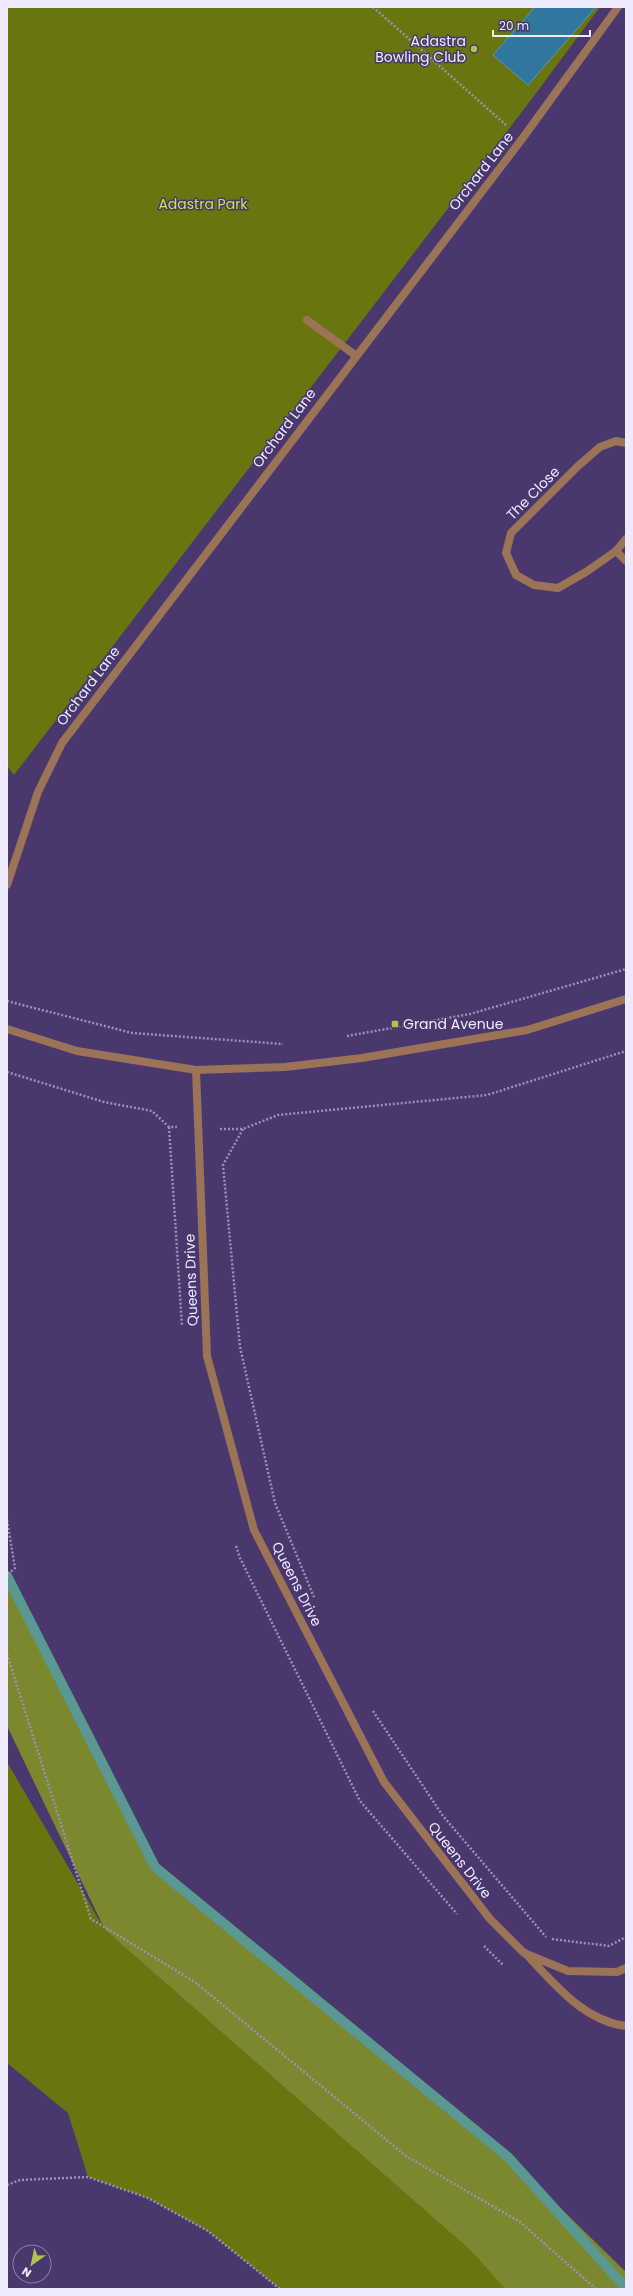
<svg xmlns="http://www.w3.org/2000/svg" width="633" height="2296" font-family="Poppins,sans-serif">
<rect width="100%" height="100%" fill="#49376e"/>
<g fill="#69750e">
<path d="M7 7H600L531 100 14 775 7 766Z"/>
<path d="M7 1762 105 1930 470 2250 505 2289H280L208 2231 148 2198 88 2177 68 2113 7 2063Z"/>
</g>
<path fill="#7b882d" d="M7 1576 155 1867 508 2157 626 2272V2289H505L470 2250 105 1930 7 1726Z"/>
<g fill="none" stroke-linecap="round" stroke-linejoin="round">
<path stroke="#5a9892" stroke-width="10" d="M7 1576 155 1867 508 2157 626 2288"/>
</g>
<path fill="#31769d" stroke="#5598c1" d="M535 7H596L528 85 493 55Z"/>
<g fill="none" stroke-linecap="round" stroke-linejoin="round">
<g stroke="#9c90b6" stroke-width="2.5" stroke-dasharray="2 2" stroke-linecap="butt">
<path d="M373 7 506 125"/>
<path d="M7 1001 132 1033 283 1044"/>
<path d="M347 1036 470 1014 626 969"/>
<path d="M7 1072 104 1102 152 1111 169 1127H177"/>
<path d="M169 1127 182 1326"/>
<path d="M220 1129H243L278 1115 487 1095 626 1051"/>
<path d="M243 1129 223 1165 240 1347 275 1503 314 1597"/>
<path d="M7 1520 15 1568 7 1575"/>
<path d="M236 1546 240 1558 360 1801 457 1914"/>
<path d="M7 1654 91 1919 195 1982 406 2156 520 2222 596 2289"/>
<path d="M373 1711 443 1816 546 1937"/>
<path d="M552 1939 609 1946 626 1937"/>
<path d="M484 1946 503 1965"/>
<path d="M7 2185 20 2180 88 2177 148 2198 208 2231 280 2289"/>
</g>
<g stroke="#9b7357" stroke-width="8">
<path d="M307 320 355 355"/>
<path d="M525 1953C553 1982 583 2021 626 2026"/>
</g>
<g stroke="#9b7357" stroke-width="8">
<path d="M626 443 616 441 600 447 578 466 511 533 506 553 516 575 534 585 558 588 586 572 616 551 626 539"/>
<path d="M616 551 626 561"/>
<path d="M7 885 38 792 62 743 522 139 618 7"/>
<path d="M7 1029 77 1051 196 1070 285 1067 362 1058 527 1030 626 999"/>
<path d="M196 1070 207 1356 254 1530 384 1782 490 1919 524 1953 568 1971 617 1972 626 1968"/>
</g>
</g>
<g fill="#b2c34c" stroke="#49376e" stroke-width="1.5">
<circle cx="474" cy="49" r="4"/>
<rect x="391" y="1020" width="8" height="8" rx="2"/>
</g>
<g text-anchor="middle" stroke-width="3" stroke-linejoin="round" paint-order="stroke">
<g font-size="14" fill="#eee9fd" stroke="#49376e" text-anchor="end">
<text x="466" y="46">Adastra<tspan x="466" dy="16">Bowling Club</tspan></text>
<text x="403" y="1029" text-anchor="start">Grand Avenue</text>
</g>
<g font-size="14" fill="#eee9fd" stroke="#49376e">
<text transform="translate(481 171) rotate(-52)" y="5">Orchard Lane</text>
<text transform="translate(284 428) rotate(-53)" y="5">Orchard Lane</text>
<text transform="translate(533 493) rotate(-45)" y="5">The Close</text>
<text transform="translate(88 686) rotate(-53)" y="5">Orchard Lane</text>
<text transform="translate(191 1280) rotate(-92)" y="5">Queens Drive</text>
<text transform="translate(297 1584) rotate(63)" y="5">Queens Drive</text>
<text transform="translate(460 1860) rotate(52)" y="5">Queens Drive</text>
</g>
<g font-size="14" fill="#cde247" stroke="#49376e">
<text x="203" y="209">Adastra Park</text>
</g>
</g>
<rect width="633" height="2296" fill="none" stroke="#eee9fd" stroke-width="16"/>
<g transform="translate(32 2264) rotate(213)"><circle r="19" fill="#49376e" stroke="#8b7ea7"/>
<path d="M0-3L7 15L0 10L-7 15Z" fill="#b2c34c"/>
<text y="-6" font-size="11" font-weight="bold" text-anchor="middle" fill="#eee9fd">N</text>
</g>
<path d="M493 30v6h97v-6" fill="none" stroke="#eee9fd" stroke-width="2"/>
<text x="499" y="30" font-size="12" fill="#eee9fd" stroke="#49376e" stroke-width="3" paint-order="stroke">20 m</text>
</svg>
